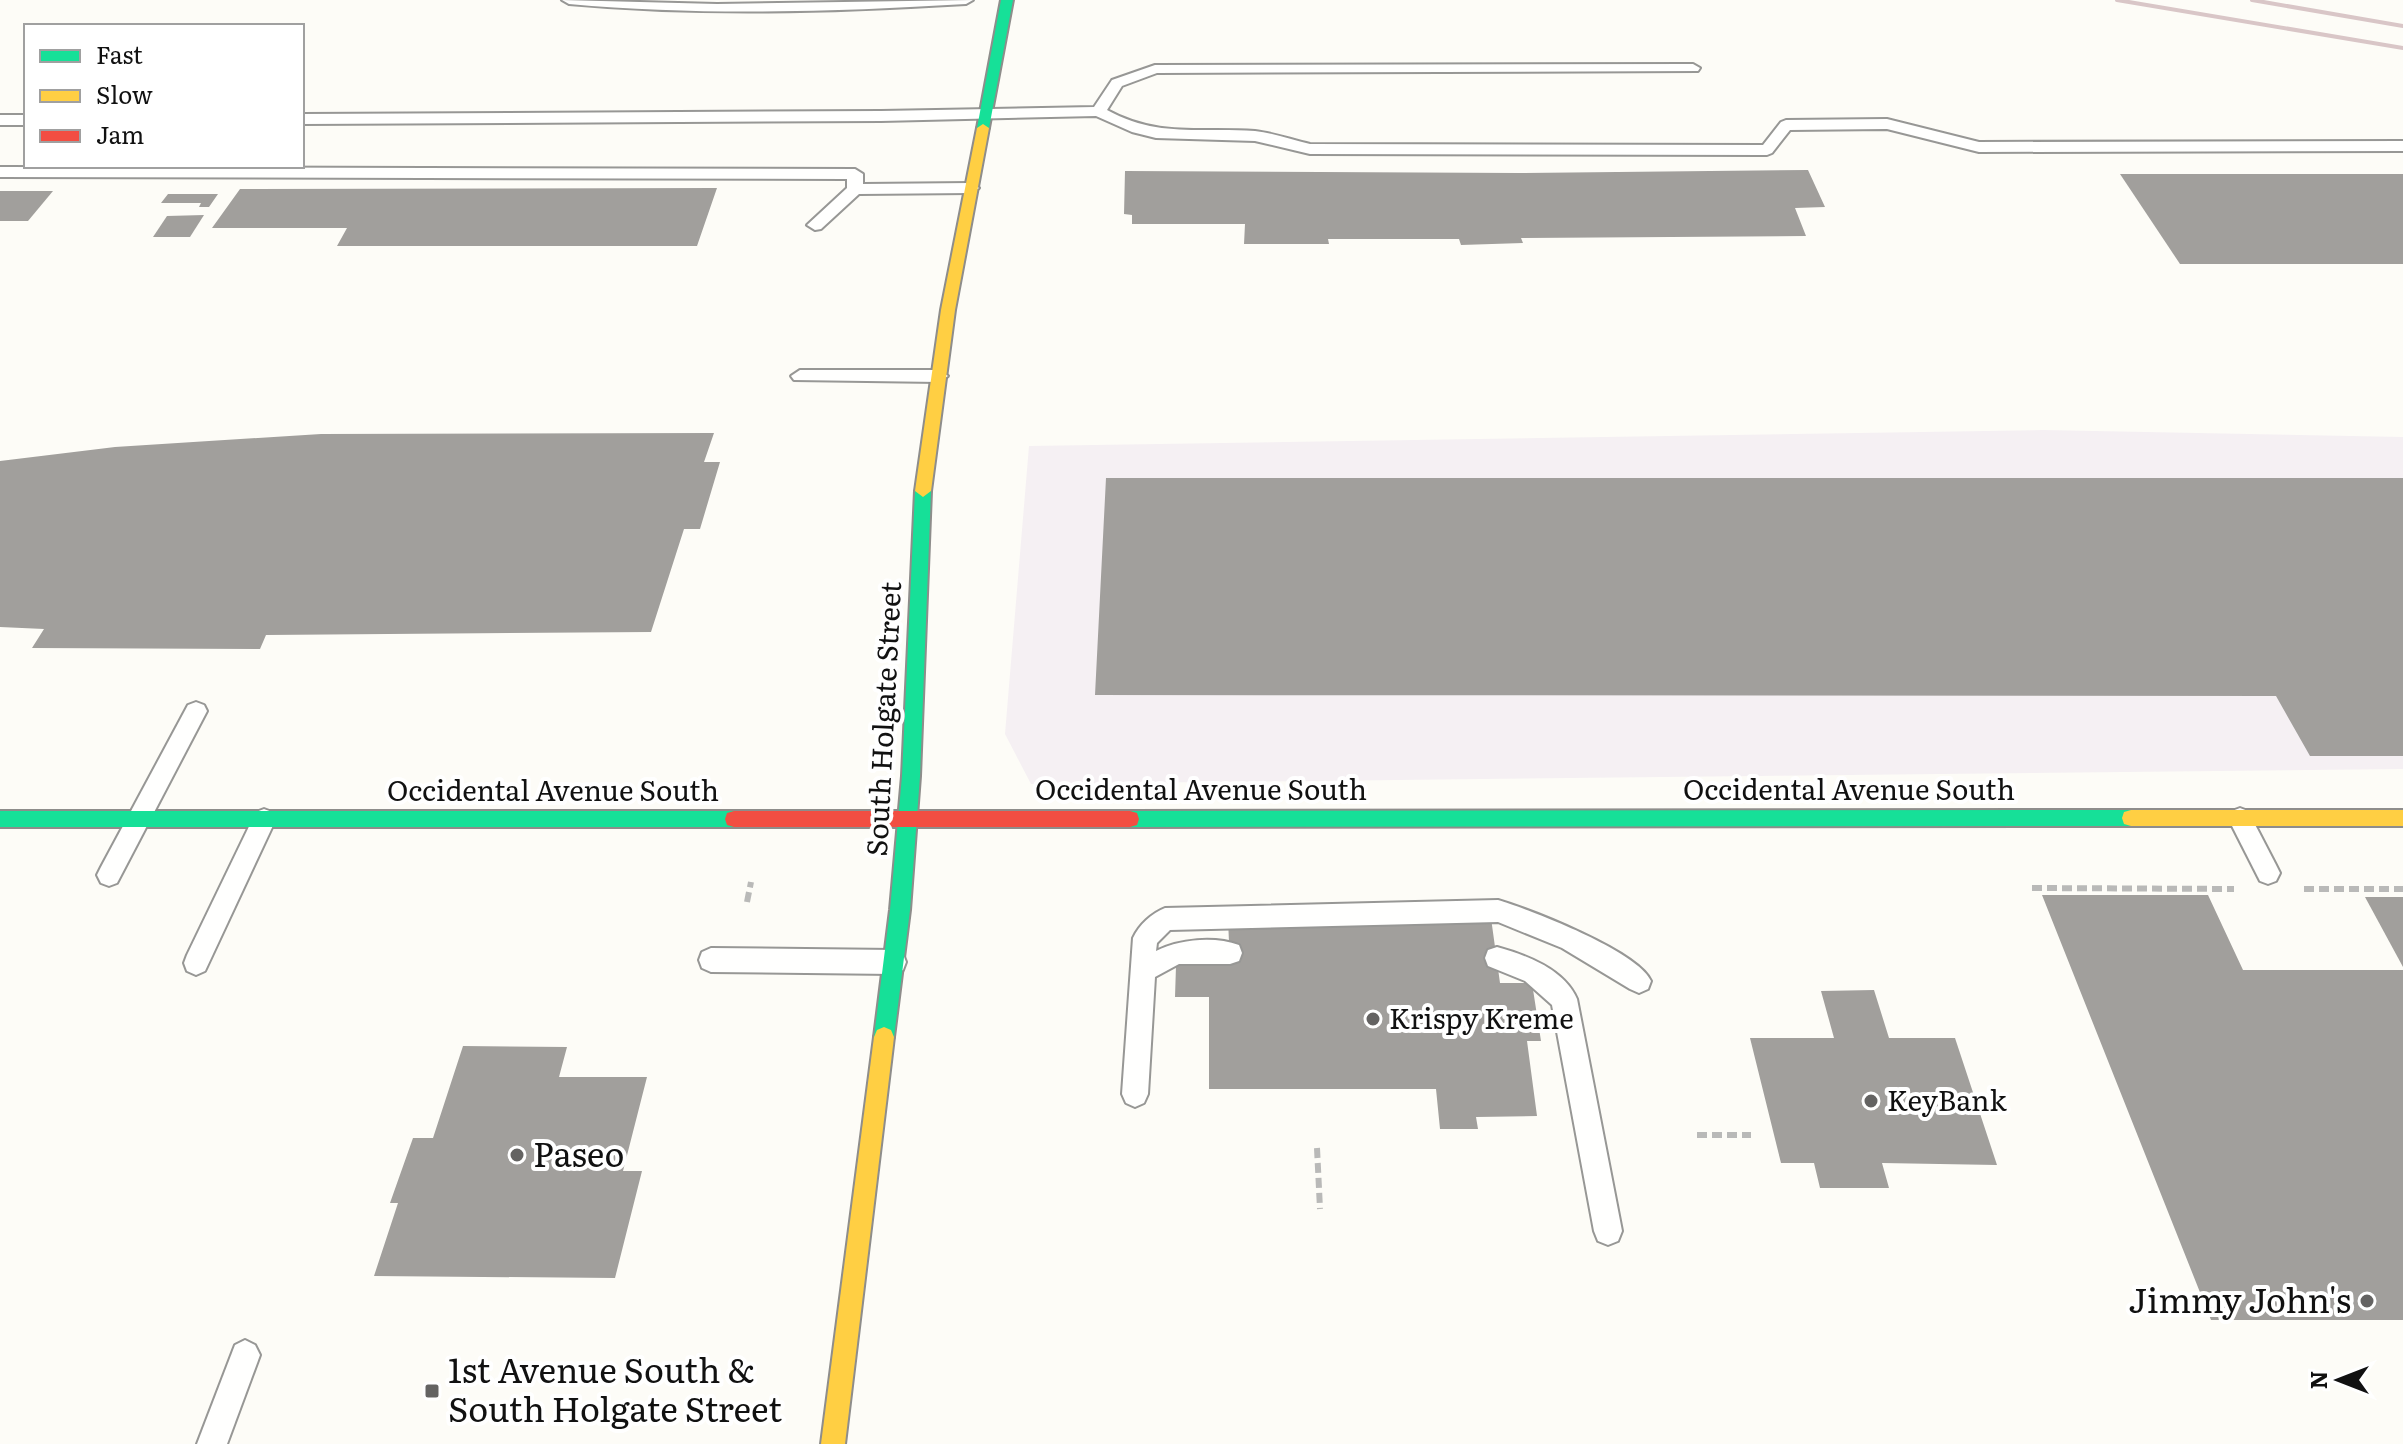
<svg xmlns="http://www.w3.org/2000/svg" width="2403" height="1444" font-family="Literata,serif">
<rect width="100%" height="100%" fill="#fdfcf7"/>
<path fill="#f5f0f3" d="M2043 430 2403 437V769L1031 784 1005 734 1029 446Z"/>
<g fill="#a19f9c">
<path d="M1808 170 1825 207 1795 208 1806 236 1521 238 1523 243 1461 245 1459 239H1328L1329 244H1244L1245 224H1132V215L1124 214 1125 171 1518 173Z"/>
<path d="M2120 174H2403V264H2180Z"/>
<path d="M717 188 697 246H337L347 228H212L240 189Z"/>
<path d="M0 191H53L28 221H0Z"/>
<path d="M168 194H218L209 207H199L201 203H161Z"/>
<path d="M204 215 190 237H153L167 216Z"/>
<path d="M714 433 704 462H720L700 529H684L651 632 266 635 260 649 32 648 44 629 0 627V461L115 447 321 434Z"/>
<path d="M1106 478H2403V756H2310L2276 696 1095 695Z"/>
<path d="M2042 895H2208L2243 970H2403V1320H2211Z"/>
<path d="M2365 897H2403V967Z"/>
<path d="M1491 918 1500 983H1532L1541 1041H1527L1537 1116 1476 1117 1478 1129H1440L1436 1089H1209V997H1175L1176 966H1230L1228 919Z"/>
<path d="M1874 990 1889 1038H1955L1997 1165 1882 1163 1889 1188H1820L1814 1163H1781L1750 1038H1834L1821 991Z"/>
<path d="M463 1046 567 1047 559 1077H647L623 1171H642L615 1278 374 1276 398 1203H390L413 1138H433Z"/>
</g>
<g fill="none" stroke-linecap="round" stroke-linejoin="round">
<g stroke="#979795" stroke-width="4">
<g id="lane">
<path d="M562 0 717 4 973 0 966 4C833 12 702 16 569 4Z"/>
<path d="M1693 64 1700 68 1698 71 1157 73 1122 86 1107 110C1158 138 1200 127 1255 131 1273 133 1292 140 1310 144L1763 145 1781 122 1786 120 1887 119 1979 142 2403 141V151L1979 152 1887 129 1790 130 1772 153 1767 155 1310 154 1255 141 1156 138 1132 132 1096 116 881 121 302 124V114L881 111 1094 107 1112 80 1155 65Z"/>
<rect x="0" y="115" width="26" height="10"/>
<path d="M0 167 855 169 863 174V184L971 183 979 188 971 193 859 194 821 229 815 230 807 225 847 188V179L0 177Z"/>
<path d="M800 370H939L948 376 939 382 794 380 791 376Z"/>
<path d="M196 702 204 705 207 711 117 883 109 886 101 883 97 875 101 867 188 705Z"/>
<path d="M2240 808 2248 811 2276 865 2280 873 2276 881 2268 884 2260 881 2228 818 2232 811Z"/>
<path d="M264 809 272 812 276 819 205 971 196 975 187 971 184 963 187 955 256 812Z"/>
<path d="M1498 900C1531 910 1638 951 1651 981L1648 989 1639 993 1630 989 1562 948 1498 922 1170 930 1157 943 1156 951C1179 939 1215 936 1239 945L1242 953 1239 961 1230 964H1179L1155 977 1148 1094 1144 1103 1135 1107 1126 1103 1122 1094 1133 938C1139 925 1152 913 1165 908Z"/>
<path d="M1497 947C1526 955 1564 969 1577 999L1622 1231 1618 1241 1608 1245 1598 1241 1594 1231 1552 1005 1525 981 1488 966 1485 958 1488 950Z"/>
<path d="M711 948 894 950 903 954 906 962 903 970 894 974 711 972 702 968 699 960 702 952Z"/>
<path d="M245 1340 255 1345 260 1355 227 1444H197L235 1345Z"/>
</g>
</g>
<g stroke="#8e8d8b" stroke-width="4">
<g id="fast">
<path d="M1001 0H1013L989 128 983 132 977 128Z"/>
<path d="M923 485 931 491 920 776 910 910 894 1037 891 1044 884 1047 877 1044 874 1037 890 910 902 776 915 491Z"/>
<path d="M2131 810 2138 812 2140 818 2138 824 2131 826 1130 827 1123 825 1121 819 1123 813 1130 811Z"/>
<path d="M0 811H734L741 813 743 819 741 825 734 827H0Z"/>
</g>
</g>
<g stroke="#8e8d8b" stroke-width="4">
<g id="slow">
<path d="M983 124 989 128 955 310 931 491 923 497 915 491 941 310 977 128Z"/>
<path d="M2131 810H2403V826H2131L2124 824 2122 818 2124 812Z"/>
<path d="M884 1027 891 1030 894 1037 845 1444H821L874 1037 877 1030Z"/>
</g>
</g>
<g stroke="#8e8d8b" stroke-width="4">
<path id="jam" d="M734 811H1130L1137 813 1139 819 1137 825 1130 827H734L727 825 725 819 727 813Z"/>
</g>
<g stroke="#b9b9b8" stroke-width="6" stroke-dasharray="10 5" stroke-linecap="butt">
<path d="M2032 888 2234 889"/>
<path d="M2304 889H2403"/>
<path d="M747 902 751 882"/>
<path d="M1697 1135H1751"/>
<path d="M1317 1148 1320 1209"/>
</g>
<use href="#lane" fill="#fffffe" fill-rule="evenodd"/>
<use href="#fast" fill="#16e098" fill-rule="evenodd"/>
<use href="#slow" fill="#ffcf43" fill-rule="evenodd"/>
<use href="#jam" fill="#f24e42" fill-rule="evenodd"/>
<g stroke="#d9c6c7" stroke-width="4">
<path d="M2117 0 2403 48"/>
<path d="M2252 0 2403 26"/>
</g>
</g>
<g fill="#646362" stroke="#fff" stroke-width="3">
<circle cx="1373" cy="1019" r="8"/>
<circle cx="1871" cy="1101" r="8"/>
<circle cx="517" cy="1155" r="8"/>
<circle cx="2367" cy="1301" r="8"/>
<rect x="424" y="1383" width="16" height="16" rx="4"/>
</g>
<g text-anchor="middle" stroke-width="8" stroke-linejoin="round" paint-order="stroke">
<g font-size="28" fill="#111" stroke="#fff">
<text transform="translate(884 719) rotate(-87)" y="10">South Holgate Street</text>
<text x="1201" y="800">Occidental Avenue South</text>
<text x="1849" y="800">Occidental Avenue South</text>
<text x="553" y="801">Occidental Avenue South</text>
</g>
<g font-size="28" fill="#111" stroke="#fff" text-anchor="start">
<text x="1389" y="1029">Krispy Kreme</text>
<text x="1887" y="1111">KeyBank</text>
</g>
<g font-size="34" fill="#111" stroke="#fff" text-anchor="start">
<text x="533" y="1167">Paseo</text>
<text x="2351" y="1313" text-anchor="end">Jimmy John's</text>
<text x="448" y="1383">1st Avenue South &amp;<tspan x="448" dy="39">South Holgate Street</tspan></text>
</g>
</g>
<rect x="24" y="24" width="280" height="144" fill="#ffffff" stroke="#a0a0a0" stroke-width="2"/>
<rect x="40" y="50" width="40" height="12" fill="#16e098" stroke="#a0a0a0" stroke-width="2"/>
<text x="96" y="64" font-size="24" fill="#111111">Fast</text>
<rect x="40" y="90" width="40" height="12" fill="#ffcf43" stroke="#a0a0a0" stroke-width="2"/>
<text x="96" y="104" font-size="24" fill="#111111">Slow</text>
<rect x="40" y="130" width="40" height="12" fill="#f24e42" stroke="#a0a0a0" stroke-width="2"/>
<text x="96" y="144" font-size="24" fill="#111111">Jam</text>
<g transform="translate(2339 1380) rotate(270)" stroke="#ffffff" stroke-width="6" paint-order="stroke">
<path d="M0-6L14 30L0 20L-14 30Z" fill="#111111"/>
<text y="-12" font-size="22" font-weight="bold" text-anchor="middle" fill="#111111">N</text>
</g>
</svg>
